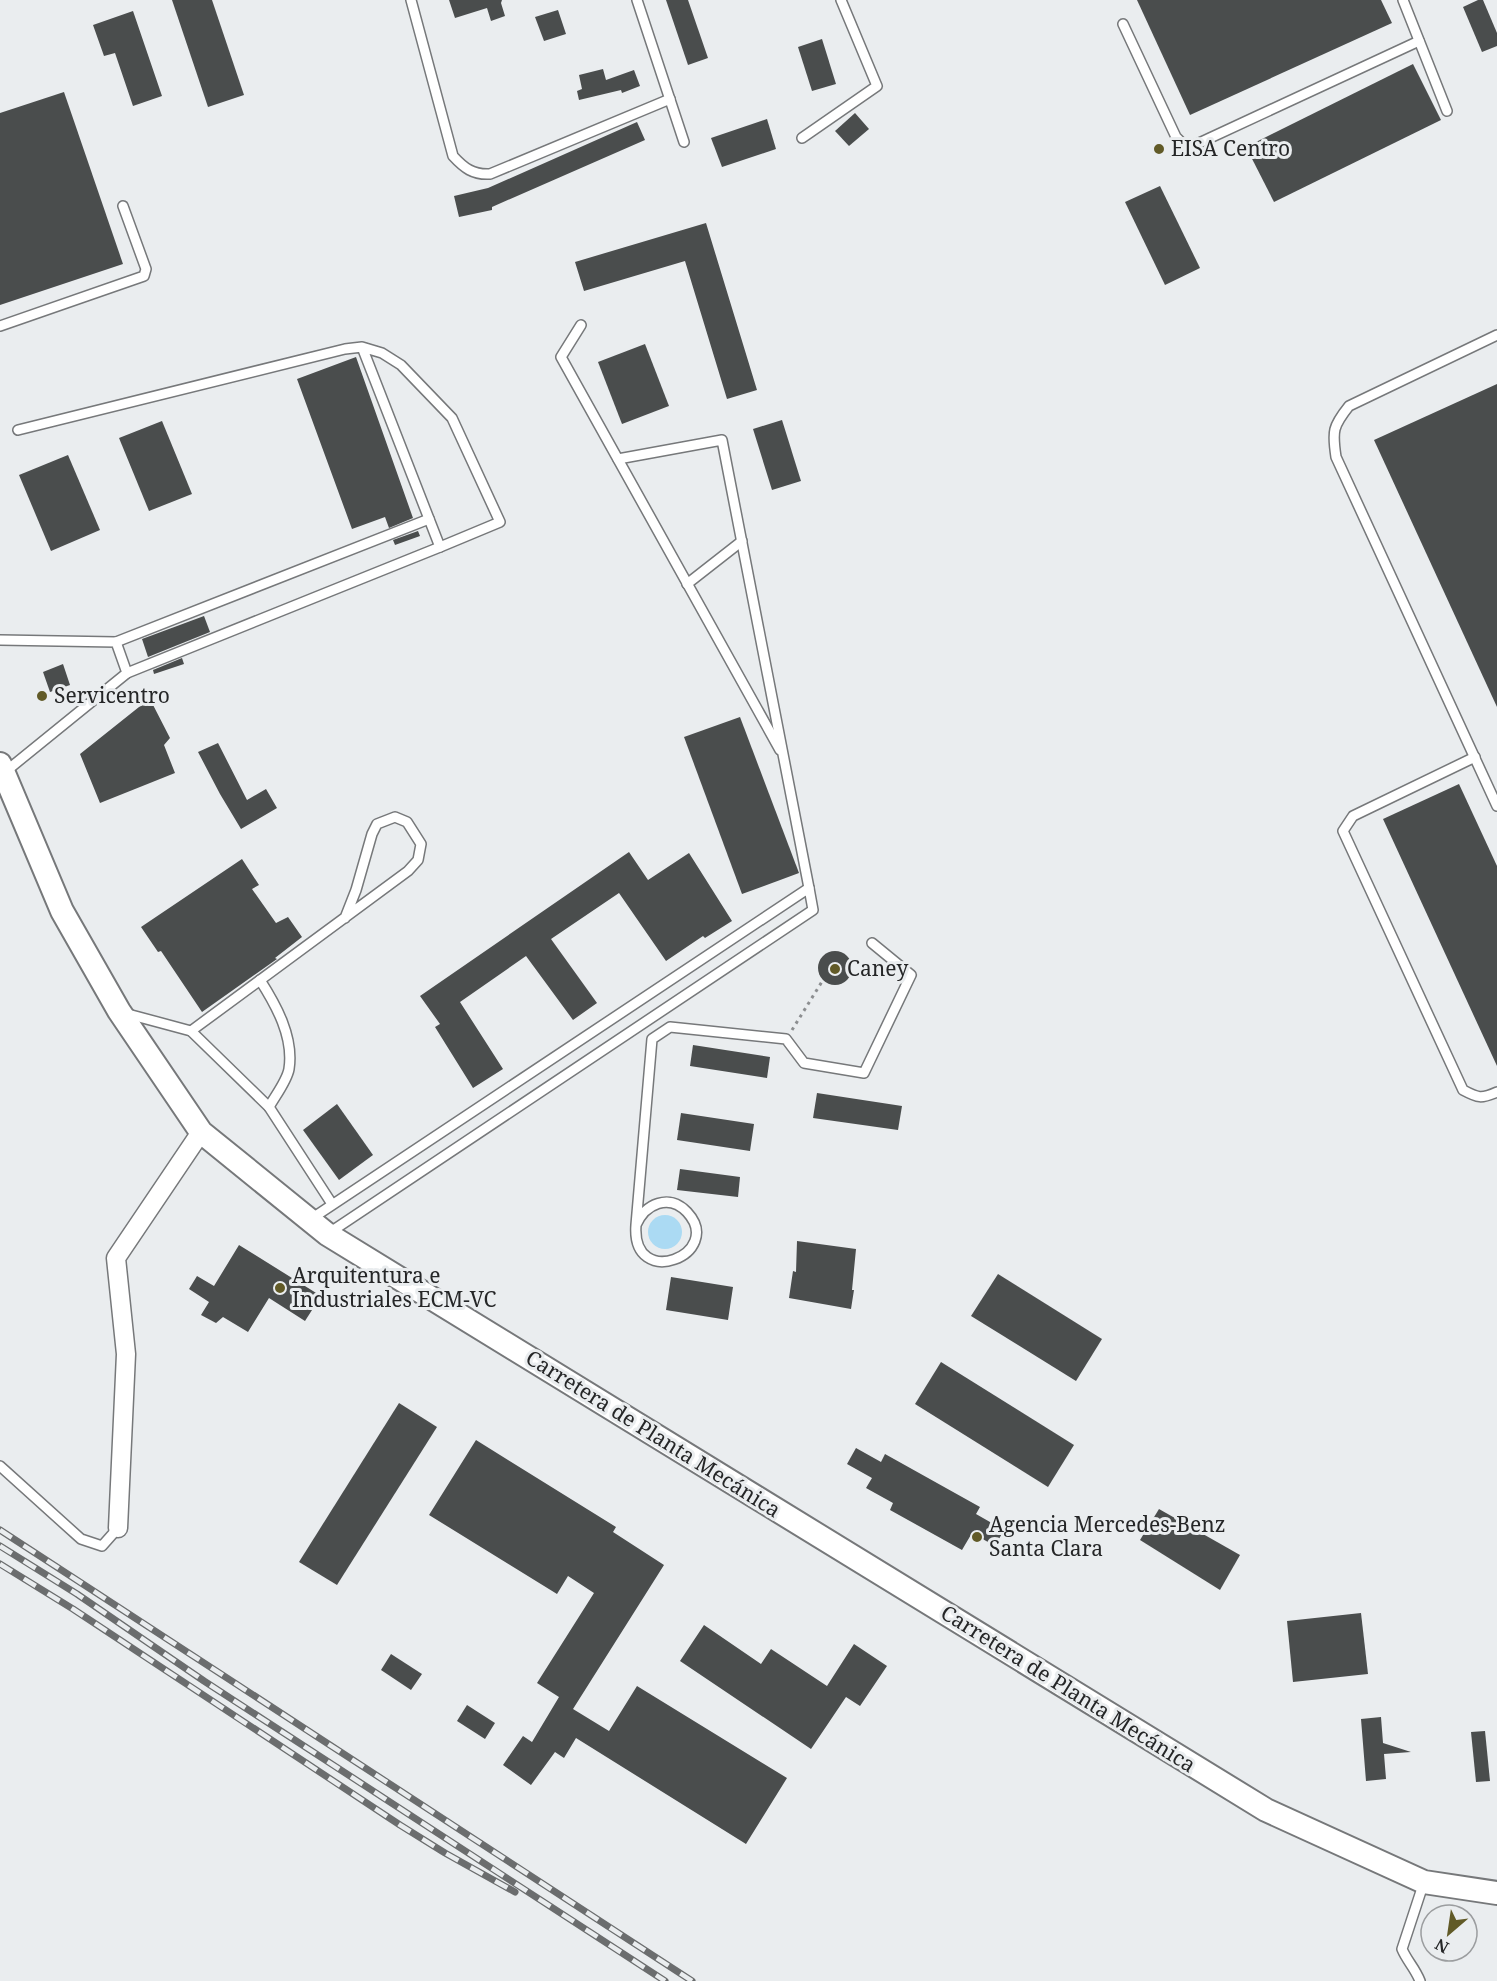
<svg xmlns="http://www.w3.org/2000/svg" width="1497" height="1981" font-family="'Noto Serif',serif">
<rect width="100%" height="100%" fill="#eaedef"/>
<circle fill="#abdaf3" cx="665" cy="1232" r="17"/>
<g fill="#4a4d4d">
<path d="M172 0H212L244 95 208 107Z"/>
<path d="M449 0H502L501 3 505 16 491 21 487 8 455 18Z"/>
<path d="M666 0H688L708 58 688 65Z"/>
<path d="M1137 0H1381L1392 23 1190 115Z"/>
<path d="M1478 0H1483L1497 33V46L1482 52 1463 7Z"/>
<path d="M558 10 566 34 544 41 535 17Z"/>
<path d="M133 11 162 96 133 106 115 53 104 56 93 25Z"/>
<path d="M822 39 836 84 812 91 798 47Z"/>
<path d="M1413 64 1441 120 1274 202 1246 147Z"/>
<path d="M603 69 606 80 634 70 640 86 622 93 621 90 579 100 577 91 582 89 579 75Z"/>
<path d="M64 92 123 264 0 305V113Z"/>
<path d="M855 113 869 129 849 146 835 131Z"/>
<path d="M767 119 776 149 722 167 711 138Z"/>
<path d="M637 122 645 140 492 207V210L459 217 454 196 488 188Z"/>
<path d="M1160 186 1200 268 1165 285 1125 202Z"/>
<path d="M706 223 757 390 727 399 685 261 584 291 575 262Z"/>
<path d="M645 344 669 406 622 424 598 362Z"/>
<path d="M356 357 413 518 389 528 385 517 352 529 297 379Z"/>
<path d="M1497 384V707L1374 440Z"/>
<path d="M782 420 801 481 772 490 753 429Z"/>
<path d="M162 421 192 494 149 511 119 438Z"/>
<path d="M68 455 100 530 51 551 19 475Z"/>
<path d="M418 531 420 536 395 545 393 540Z"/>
<path d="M204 616 210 632 148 657 142 639Z"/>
<path d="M182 658 184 664 154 674 153 670Z"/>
<path d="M63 664 70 685 50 692 43 672Z"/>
<path d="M151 701 170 738 164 745 175 773 100 803 80 754 139 707Z"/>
<path d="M740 717 799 873 742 894 684 737Z"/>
<path d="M218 743 247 800 266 789 277 808 241 829 220 794 198 752Z"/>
<path d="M1459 784 1497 866V1066L1383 819Z"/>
<path d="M629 852 648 880 689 853 732 921 705 938 703 936 666 961 619 893 551 939 597 1003 573 1020 526 956 460 1002 503 1069 473 1088 435 1027 440 1024 420 996Z"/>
<path d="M242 859 259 885 252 889 276 923 288 917 302 937 275 958 277 959 202 1012 161 951 158 952 141 927Z"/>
<circle cx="835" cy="968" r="17"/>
<path d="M693 1045 770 1057 767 1078 690 1066Z"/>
<path d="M817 1093 902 1106 898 1130 813 1118Z"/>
<path d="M337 1104 373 1155 339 1180 303 1130Z"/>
<path d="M681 1113 754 1124 750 1151 677 1140Z"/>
<path d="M680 1169 740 1177 738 1197 677 1190Z"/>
<path d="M797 1241 856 1249 852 1290H854L851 1309 789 1298 793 1271 796 1272Z"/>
<path d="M239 1245 321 1296 305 1321 269 1298 248 1332 223 1317 216 1323 201 1315 209 1302 189 1289 197 1276 214 1286Z"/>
<path d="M998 1274 1102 1339 1076 1381 971 1316Z"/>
<path d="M671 1277 733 1287 728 1320 666 1310Z"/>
<path d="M941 1362 1074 1445 1048 1487 915 1404Z"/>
<path d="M399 1403 437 1427 337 1585 299 1562Z"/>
<path d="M476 1440 616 1527 613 1532 664 1565 573 1709 609 1731 637 1686 787 1778 746 1844 576 1738 564 1758 555 1752 531 1785 503 1765 523 1736 532 1742 559 1697 537 1683 594 1593 568 1576 557 1594 429 1515Z"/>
<path d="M856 1448 881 1462 885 1454 980 1507 976 1514 1004 1530 995 1546 972 1533 962 1550 890 1510 893 1503 866 1488 872 1478 847 1464Z"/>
<path d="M1159 1509 1240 1555 1220 1590 1140 1540Z"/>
<path d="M1361 1613 1368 1674 1293 1682 1287 1621Z"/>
<path d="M704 1625 761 1664 771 1649 827 1686 854 1644 887 1666 860 1706 846 1697 811 1749 680 1661Z"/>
<path d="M391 1654 422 1674 411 1690 381 1670Z"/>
<path d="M467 1705 495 1723 485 1739 457 1721Z"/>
<path d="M1381 1717 1383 1743 1411 1752 1384 1754 1386 1779 1366 1781 1361 1719Z"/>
<path d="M1485 1731 1490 1781 1476 1782 1471 1732Z"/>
</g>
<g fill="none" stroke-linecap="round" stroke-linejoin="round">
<g stroke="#76787a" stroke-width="12">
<g id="service">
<path d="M411 0 453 156C464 168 473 175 490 174L670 99"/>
<path d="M637 0 684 142"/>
<path d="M1403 0 1447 111"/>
<path d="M1123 24 1176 137 1184 145 1197 144 1419 41"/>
<path d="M802 138 877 86 841 0"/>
<path d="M581 325 561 357 780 750"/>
<path d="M0 326 144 276 146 269 123 206"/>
<path d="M1497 335 1349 406C1333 426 1332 431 1336 457L1497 806"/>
<path d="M18 430 345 349 362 347 382 353 401 365 452 418 500 522 440 547 362 347"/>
<path d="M618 459 722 440 809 888"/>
<path d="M687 584 742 541"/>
<path d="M0 640 116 642 127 673 5 772"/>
<path d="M116 642 429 519"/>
<path d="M127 673 440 547"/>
<path d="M1475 757 1353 816 1343 831 1463 1090C1478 1098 1481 1099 1497 1092"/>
<path d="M260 980C276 1005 294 1037 289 1069 287 1081 275 1096 269 1107"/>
<path d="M124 1013 191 1031 269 1107 332 1204"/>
<path d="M191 1031 408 871 418 860 421 844 407 822 395 817 377 824 372 834 356 890 345 918"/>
<path d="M311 1219 809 888 813 910 329 1233"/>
<path d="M636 1225C645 1204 669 1193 687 1212 726 1254 631 1292 636 1225L652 1039 670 1027 786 1039 804 1063 864 1073 911 975 872 943"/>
<path d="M0 1466 81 1539 102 1546 118 1528"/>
<path d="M1420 1981C1415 1968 1407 1961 1402 1949L1424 1882"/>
</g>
</g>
<g stroke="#76787a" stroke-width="21">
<path id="minor" d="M118 1528 126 1354 116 1258 201 1132"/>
</g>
<g stroke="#76787a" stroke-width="26">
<path id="tertiary" d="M0 764 62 911 119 1011 201 1132 327 1234 1266 1810 1424 1882 1497 1893"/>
</g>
<path stroke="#8c8e90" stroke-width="3" stroke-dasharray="3 4.5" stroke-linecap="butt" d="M792 1030 823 980"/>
<use href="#service" stroke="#fff" stroke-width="9"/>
<use href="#minor" stroke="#fff" stroke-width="18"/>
<use href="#tertiary" stroke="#fff" stroke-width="22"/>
<g stroke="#6b6d6e" stroke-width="7">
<g id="rail">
<path d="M0 1530 692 1981"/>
<path d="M0 1546 77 1594 204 1681 665 1981"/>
<path d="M0 1564 73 1609 400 1825 445 1853 515 1892"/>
</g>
</g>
<use href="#rail" stroke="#eaedef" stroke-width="4.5" stroke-dasharray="14" stroke-linecap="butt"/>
</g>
<g fill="#615a27" stroke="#eaedef" stroke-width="2">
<circle cx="1159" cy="149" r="6"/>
<circle cx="42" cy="696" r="6"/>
<circle cx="835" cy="969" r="6"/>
<circle cx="280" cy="1288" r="6"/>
<circle cx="977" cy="1537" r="6"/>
</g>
<g text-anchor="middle" stroke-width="6" stroke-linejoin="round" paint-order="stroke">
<g font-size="21" fill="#252627" stroke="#eaedef" text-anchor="start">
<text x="1171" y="156">EISA Centro</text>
<text x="54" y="703">Servicentro</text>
<text x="847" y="976">Caney</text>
<text x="292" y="1283">Arquitentura e<tspan x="292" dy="24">Industriales ECM-VC</tspan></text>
<text x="989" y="1532">Agencia Mercedes-Benz<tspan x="989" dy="24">Santa Clara</tspan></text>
</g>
<g font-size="21" fill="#252627" stroke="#eaedef">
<text transform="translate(653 1434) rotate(32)" y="7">Carretera de Planta Mecánica</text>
<text transform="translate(1068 1689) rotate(32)" y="7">Carretera de Planta Mecánica</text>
</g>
</g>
<g transform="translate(1449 1933) rotate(209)"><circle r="28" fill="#eaedef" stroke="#9b9d9f" stroke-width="1.5"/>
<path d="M0-4.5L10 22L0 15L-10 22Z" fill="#615a27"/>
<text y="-9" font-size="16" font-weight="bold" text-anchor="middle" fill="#252627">N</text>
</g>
</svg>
